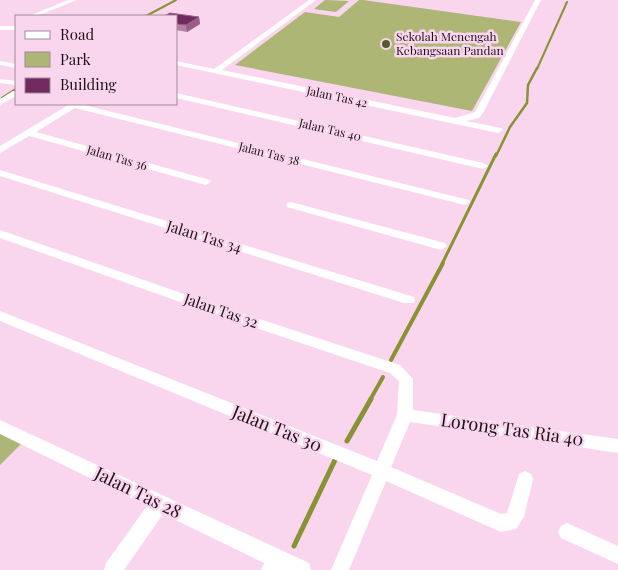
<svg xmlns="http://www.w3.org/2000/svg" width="618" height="570" font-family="'Playfair Display',serif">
<rect width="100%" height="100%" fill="#f9d6ed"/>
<g fill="#adb675">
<path d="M325 0 349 1 336 12 314 9Z"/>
<path d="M359 0H363L521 22 472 111 235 65 305 12 339 17Z"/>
<path d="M0 432 22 443 0 465Z"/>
</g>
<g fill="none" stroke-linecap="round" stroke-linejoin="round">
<g stroke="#889334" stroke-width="2">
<path d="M146 16 176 0"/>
<path d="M537 69 567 2"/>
</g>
<g stroke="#889334" stroke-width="2.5">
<path d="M2 98 16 89"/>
<path d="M496 156 510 127 527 103 528 85 537 68"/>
</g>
<path stroke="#889334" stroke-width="3" d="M442 264 496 154"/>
<g stroke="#889334" stroke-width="4">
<path d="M391 360 443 263"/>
<path d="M370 400 383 377"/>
</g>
<g stroke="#889334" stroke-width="5">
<path d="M347 441 371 399"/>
<path d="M294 546 335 460"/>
</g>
<g fill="#fff" fill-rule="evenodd">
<path d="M68 0H77L37 16H29Z"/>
<path d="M309 0H316L222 70 455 118 475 112 535 0H541L483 113 479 118 466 121 501 128 503 130 498 133 176 65V61L214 69Z"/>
<rect x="0" y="26" width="16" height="4"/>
<path d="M0 61 16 64V68L0 65Z"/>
<path d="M0 79 16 81V85L0 83Z"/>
<path d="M13 91H16V96L0 105V99Z"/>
<path d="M176 93 483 163 488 166 483 169 176 98Z"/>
<path d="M70 104H80L469 200 470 202 465 205 75 108 36 132 210 180 211 182 206 185 202 184 29 136 0 153V146Z"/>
<path d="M0 170 414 297 415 300 414 303H404L0 176Z"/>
<path d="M291 202 445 243 447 246 441 250 287 207 286 205 287 203Z"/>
<path d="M0 230 210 303 400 365 413 379V410L618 439V453L410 422 391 467 501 514 507 513 519 474 525 471 531 474 533 479 524 517 516 529 501 532 386 481 349 570H331L372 475 0 321V311L377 461 397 415 399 381 390 373 200 309 0 238Z"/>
<path d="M0 420 309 563 311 570H261L264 563 163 514 124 570H104L106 563 147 506 0 434Z"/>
<path d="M567 523 618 546V564L561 538 558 532 561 526Z"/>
</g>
</g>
<path fill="#b480a6" d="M176 16 199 17 200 24 187 32 176 30Z"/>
<path fill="#995e8a" d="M199 17 200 24 187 32 186 25Z"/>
<path fill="#702a5f" stroke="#995e8a" d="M170 13 199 17 186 25 176 24V16H164Z"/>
<circle fill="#555c2a" stroke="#f9d6ed" stroke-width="2" cx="386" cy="44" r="5"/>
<g text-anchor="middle" stroke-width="5" stroke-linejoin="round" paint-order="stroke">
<g font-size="12" fill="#1e121a" stroke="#f9d6ed" text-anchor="start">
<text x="396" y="41">Sekolah Menengah<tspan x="396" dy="14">Kebangsaan Pandan</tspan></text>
</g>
<g font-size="12" fill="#1e121a" stroke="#f9d6ed">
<text transform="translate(337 97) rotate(12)" y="4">Jalan Tas 42</text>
<text transform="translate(330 130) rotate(13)" y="4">Jalan Tas 40</text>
<text transform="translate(269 154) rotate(14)" y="4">Jalan Tas 38</text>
<text transform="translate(117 158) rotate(16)" y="4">Jalan Tas 36</text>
</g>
<g font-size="15" fill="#1e121a" stroke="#f9d6ed">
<text transform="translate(204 237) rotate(17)" y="5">Jalan Tas 34</text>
<text transform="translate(221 311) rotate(19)" y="5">Jalan Tas 32</text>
</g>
<g font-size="18" fill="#1e121a" stroke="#f9d6ed">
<text transform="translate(277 429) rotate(22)" y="6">Jalan Tas 30</text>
<text transform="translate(512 430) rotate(8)" y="6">Lorong Tas Ria 40</text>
<text transform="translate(138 493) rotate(26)" y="6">Jalan Tas 28</text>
</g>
</g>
<rect x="15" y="15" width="162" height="90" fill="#f9d6ed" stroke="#a18899"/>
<rect x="25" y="31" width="25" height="8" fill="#ffffff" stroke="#a18899"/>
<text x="60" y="40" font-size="15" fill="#1e121a">Road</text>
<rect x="25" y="52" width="25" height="15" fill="#adb675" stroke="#a18899"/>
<text x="60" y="65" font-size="15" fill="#1e121a">Park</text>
<rect x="25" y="78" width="25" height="15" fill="#702a5f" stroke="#a18899"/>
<text x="60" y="90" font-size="15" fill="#1e121a">Building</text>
</svg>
